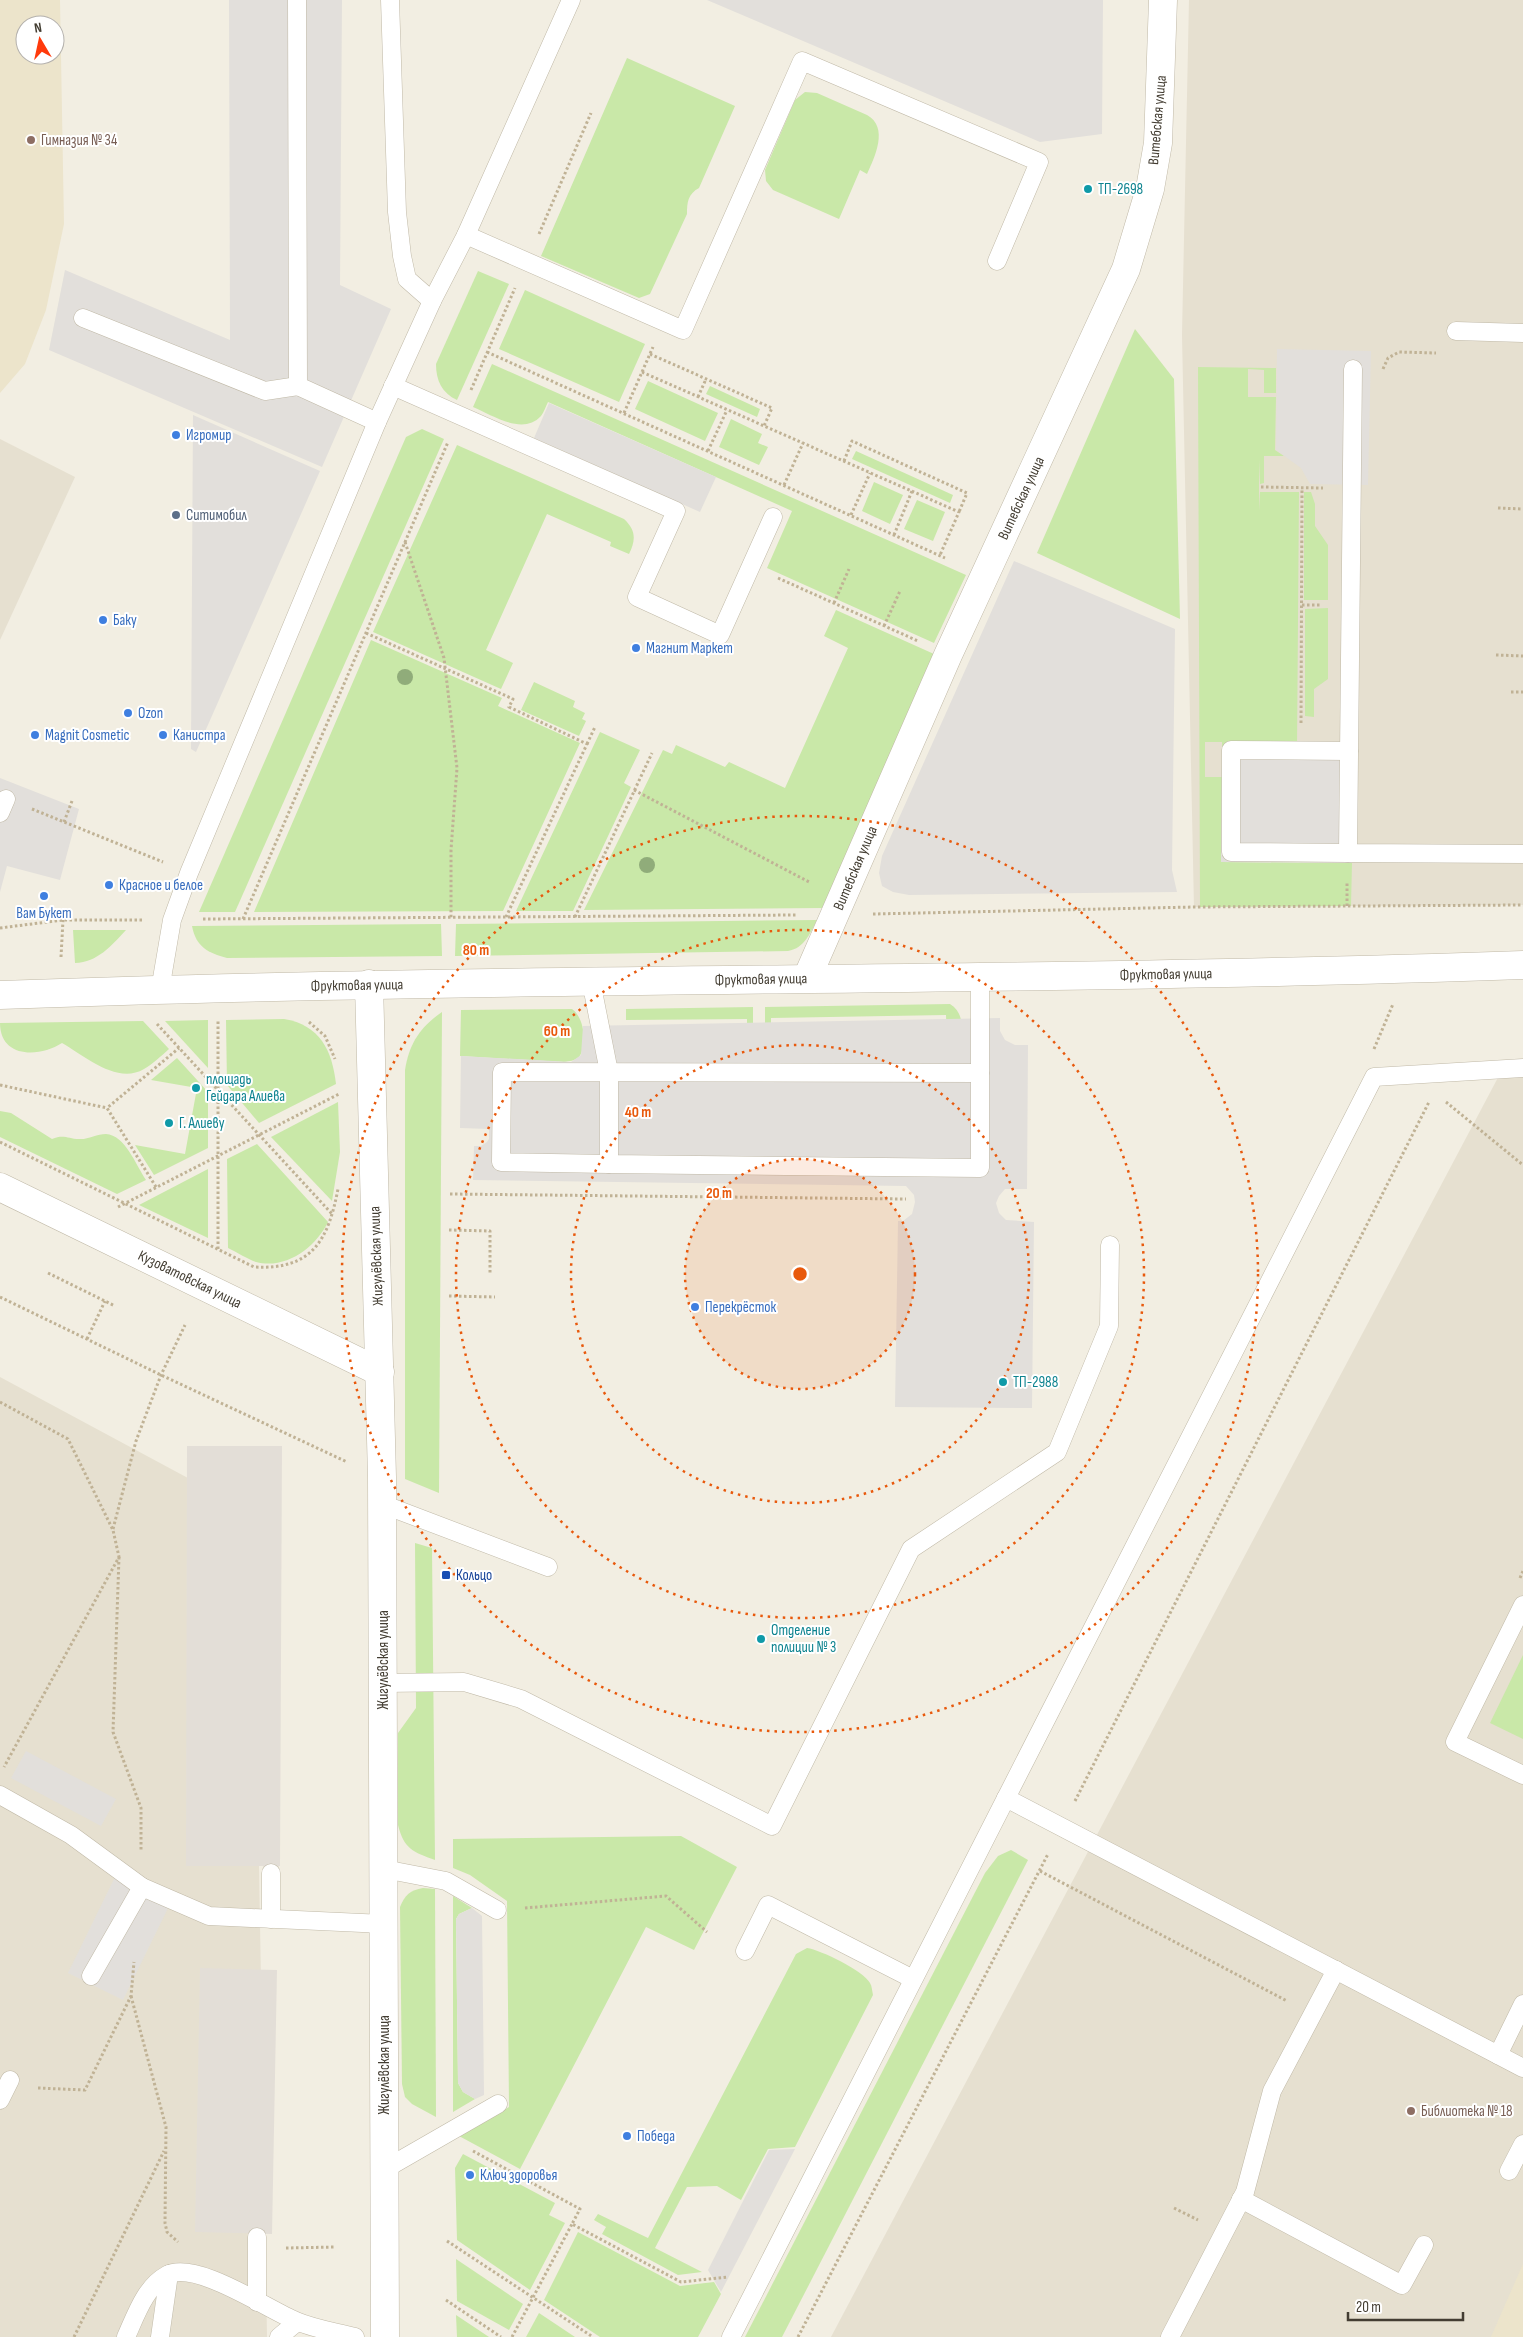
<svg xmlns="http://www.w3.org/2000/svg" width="1523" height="2337" font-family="'Sofia Sans Condensed',sans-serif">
<rect width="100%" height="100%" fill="#f2eee2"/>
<g fill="#e6e0d0">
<path d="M1189 0H1523V905L1194 907 1182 335Z"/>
<path d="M0 439 75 477 0 640Z"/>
<path d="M1523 1068V2337H831L1502 1070Z"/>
<path d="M0 1377 253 1513 267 2337H0Z"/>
</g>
<g fill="#e3ded7">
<path d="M187 1446H282L280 1866H186Z"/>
<path d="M200 1968 277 1970 272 2234 195 2232Z"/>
</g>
<g fill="#ece4cb" fill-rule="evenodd">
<path d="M0 0H60L64 224 46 310 25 364 0 393ZM25 25H55V55H25Z"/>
<path d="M1523 2264V2337H1491Z"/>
</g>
<g fill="#c9e8a8">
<path d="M627 58 735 106 699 188C688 194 687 202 687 214L650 294 639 298 541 256Z"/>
<path d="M805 92 817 93 867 115C889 127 875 157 867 174L860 170 839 219 773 190 766 181 765 170 795 100Z"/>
<path d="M478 271 509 284 457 400C442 393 436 381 436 364Z"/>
<path d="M525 290 645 344 619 402 499 349Z"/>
<path d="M1135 329 1174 379 1180 619 1037 553Z"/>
<path d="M492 364 966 575 934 643 767 568 792 511 548 402C546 406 544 412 541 416 523 436 492 415 473 407Z"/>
<path d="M1198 367 1276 368V393H1264V370L1248 369V397H1276L1275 450 1284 456H1264V483L1260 484 1259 460V511L1260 492H1299L1297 748H1222V742H1205V777H1222L1221 862 1352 863 1351 906 1200 907Z"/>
<path d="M648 381 718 413 705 441 635 409Z"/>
<path d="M710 386 760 409 757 417 706 394Z"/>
<path d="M731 419 762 434 758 443 768 447 759 465 719 447Z"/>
<path d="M422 429 444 439 235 912H199L406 437Z"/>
<path d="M457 445 624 519C636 530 636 540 629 554L610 546 611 542 547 514 486 650 513 663 501 689 373 632Z"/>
<path d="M856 451 953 495 950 503 852 459Z"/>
<path d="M874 482 903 495 890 524 862 511Z"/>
<path d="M1304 492H1311L1315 504V526L1328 545V600H1304Z"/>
<path d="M917 500 945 512 933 541 904 529Z"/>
<path d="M1328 608V679L1314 689V717L1305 716V609Z"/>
<path d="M836 610 934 654 824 908 584 910 663 750 672 754 676 745 725 767 729 762 785 788 848 648 824 636Z"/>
<path d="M371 640 502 698 498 706 580 743 503 911 254 912Z"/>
<path d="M534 682 575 701 573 707 585 713 582 719 586 721 579 736 521 710Z"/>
<path d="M600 732 640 750 624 783 631 787 573 911H516Z"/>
<path d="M817 920C810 933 805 948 788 951L455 956 456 924Z"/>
<path d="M441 924 442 956 227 958C208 953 196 947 192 926Z"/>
<path d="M73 930H126C111 946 98 962 75 963Z"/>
<path d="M950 1004C958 1009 961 1016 962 1026L947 1044 946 1015 771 1018V1049H765V1007Z"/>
<path d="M753 1007V1049L747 1048V1019L626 1020V1009Z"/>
<path d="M572 1009C584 1017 588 1045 579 1057 575 1061 569 1061 564 1062L460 1056 461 1010Z"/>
<path d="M442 1012 439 1493 405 1479V1070C409 1044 420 1027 442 1012Z"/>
<path d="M284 1019C320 1025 332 1050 336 1084L259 1123 227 1085 226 1020Z"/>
<path d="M208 1020V1068L165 1021Z"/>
<path d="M143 1021 169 1049C161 1056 153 1064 144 1069 117 1085 85 1056 62 1043 39 1058 0 1058 0 1023Z"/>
<path d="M177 1058 208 1092V1148L154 1175 135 1145 185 1154 197 1088 151 1080Z"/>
<path d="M338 1102 340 1152 332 1201 271 1137Z"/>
<path d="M0 1111 11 1113 52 1139C64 1134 68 1139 79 1139 87 1140 97 1134 106 1134 125 1135 136 1165 146 1180L117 1194 0 1137Z"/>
<path d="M257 1144 328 1222C316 1247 286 1270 256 1262 247 1259 237 1252 228 1248L227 1159Z"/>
<path d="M208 1169V1238L139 1205Z"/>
<path d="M415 1543 432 1548 435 1860C413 1852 404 1849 398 1825V1733L416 1708Z"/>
<path d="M1523 1655V1739L1490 1723Z"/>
<path d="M681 1836 737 1867 694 1950 646 1927 520 2169 459 2136 509 2107 507 1901 470 1875 453 1868V1839Z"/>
<path d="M1011 1850 1028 1860 782 2337H745L985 1873 998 1856Z"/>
<path d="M423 1888 435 1889 436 2117 412 2104 405 2097 402 2084 400 1907C405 1895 410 1890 423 1888Z"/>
<path d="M453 1896 472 1908 459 1914 456 1919 458 2083 463 2092 475 2099 453 2112Z"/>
<path d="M807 1948C821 1950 864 1971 870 1983 872 1986 872 1991 873 1995L795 2147 768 2149 741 2200 717 2186 687 2187 655 2248 702 2272 678 2275 602 2234 606 2227 594 2220 598 2214 648 2238 796 1954Z"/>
<path d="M463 2154 555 2203 549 2215 565 2223 530 2290 457 2240 455 2168Z"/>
<path d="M578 2232 680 2286 714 2282 721 2294 698 2337H600L544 2300Z"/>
<path d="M456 2259 523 2304 509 2330 457 2301Z"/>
<path d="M539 2313 575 2337H526Z"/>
<path d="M456 2315 489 2337H457Z"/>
</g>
<g fill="#e2dfdb">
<path d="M229 0H342L340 285 391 309 322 467 49 350 65 270 230 340Z"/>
<path d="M707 0H1103L1102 134 1040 142Z"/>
<path d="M1277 349 1371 351 1368 485 1310 484 1301 468 1276 450Z"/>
<path d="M549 403 716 477 700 512 534 438Z"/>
<path d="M193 415 320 471 196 752 191 749Z"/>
<path d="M1014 561 1175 629 1172 870 1177 892 909 895 893 892 882 886 879 873 882 856Z"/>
<path d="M1222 748H1352V863L1221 862Z"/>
<path d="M0 778 79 809 60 880 7 866 0 892Z"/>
<path d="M1000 1018V1031L1005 1040 1015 1045H1028L1027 1189H1005L999 1196 996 1203 999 1213 1006 1220 1034 1222 1032 1408 895 1407 898 1221H903L912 1214 915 1202 914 1195 906 1186 473 1180 474 1146H481L487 1142 489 1139V1129L460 1128 461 1056 571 1062 581 1055 583 1026Z"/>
<path d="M26 1751 116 1799 101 1826 11 1778Z"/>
<path d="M115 1877 170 1904 123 2000 68 1973Z"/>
<path d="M472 1908 482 1916 484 2095 475 2099 463 2092 458 2083 456 1919 459 1914Z"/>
<path d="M795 2149 721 2292 708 2270 769 2150Z"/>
</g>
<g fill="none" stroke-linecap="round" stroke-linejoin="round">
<g stroke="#c0b9a7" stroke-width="19">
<g id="service">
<path d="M297 0 298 386 377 422"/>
<path d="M466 235 683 330 802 61 1039 162 997 261"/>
<path d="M432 301 466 235 571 0"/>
<path d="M83 318 265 391 298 386"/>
<path d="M1456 331 1523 333"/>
<path d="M1353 369 1348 853 1523 854"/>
<path d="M393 386 676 511 637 597 720 635 773 517"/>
<path d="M0 813 6 799"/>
<path d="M1348 853 1231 852V750L1349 751"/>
<path d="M591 981 609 1072V1164L980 1168V978"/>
<path d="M160 990 172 920 189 873 377 422 432 301 407 279 402 256 397 212 390 0"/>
<path d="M609 1164 501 1162 502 1072 980 1073"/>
<path d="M382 1504 548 1567"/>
<path d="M1523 1605 1455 1742 1523 1775"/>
<path d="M383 1683 464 1682 521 1699 772 1826 911 1549 1057 1452 1109 1326 1110 1245"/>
<path d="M0 1795 71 1835 142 1887 209 1916 384 1924"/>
<path d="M1006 1798 1523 2068"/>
<path d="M384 1869 446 1881 497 1910"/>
<path d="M271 1873V1919"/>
<path d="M745 1951 768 1905 913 1979"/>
<path d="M91 1976 142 1887"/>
<path d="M1498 2055 1523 2004"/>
<path d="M0 2100 10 2080"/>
<path d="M385 2169 498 2104"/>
<path d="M1509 2171 1523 2144"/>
<path d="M1241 2199 1402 2285 1424 2245"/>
<path d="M257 2302V2237"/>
<path d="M126 2337C136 2315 145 2287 167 2275 196 2260 267 2309 296 2321 315 2329 336 2332 355 2337"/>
<path d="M160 2337 169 2274"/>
<path d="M279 2337 297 2322"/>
<path d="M731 2337 1374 1077 1523 1068"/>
<path d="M1170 2337 1245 2192 1272 2091 1336 1970"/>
</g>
</g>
<g stroke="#c0b9a7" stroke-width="29">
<path id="minor" d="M807 978 948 655 1126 269 1150 189 1158 143 1163 0"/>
</g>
<g stroke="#c0b9a7" stroke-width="29">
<g id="tertiary">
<path d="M369 984 382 1477 385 2337"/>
<path d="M0 995C508 976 1015 983 1523 965"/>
<path d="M0 1187 380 1372"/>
</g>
</g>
<g stroke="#c0b295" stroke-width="3" stroke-dasharray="2.5 2.5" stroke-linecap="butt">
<path d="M539 234 591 113"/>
<path d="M487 352 945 558"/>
<path d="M650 354 772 408 764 426"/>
<path d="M1383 369 1388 358 1399 352 1436 353"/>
<path d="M642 372 959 512 940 555"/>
<path d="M471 390 515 288"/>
<path d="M698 397 706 379"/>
<path d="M624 413 653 347"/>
<path d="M708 451 727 410"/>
<path d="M844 461 852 441 967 493 959 512"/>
<path d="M784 485 803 443"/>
<path d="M1261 487 1323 488"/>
<path d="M1498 508 1523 509"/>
<path d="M851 515 870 473"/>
<path d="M894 535 912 491"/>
<path d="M405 542 444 658 457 768 451 850V918"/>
<path d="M778 578 918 641"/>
<path d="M834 603 849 569"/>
<path d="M1302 605H1321"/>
<path d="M884 626 900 591"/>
<path d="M366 633 513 699 509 707 587 744 506 917"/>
<path d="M1496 655 1523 656"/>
<path d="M1511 692H1523"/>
<path d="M1301 723 1302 488"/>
<path d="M587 744 595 727"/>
<path d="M634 790 811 883"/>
<path d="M32 809 163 862"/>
<path d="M64 822 72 801"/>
<path d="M1347 906V881"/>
<path d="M873 914 1194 907 1523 905"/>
<path d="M575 917 652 753"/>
<path d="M203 919 796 915"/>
<path d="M243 919 448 442"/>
<path d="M0 928 63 920H144"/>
<path d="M61 957 63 920"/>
<path d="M309 1022 325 1036 335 1059"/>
<path d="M157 1024 333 1215"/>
<path d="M1374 1049 1393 1004"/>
<path d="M0 1085 107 1108"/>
<path d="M1446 1102 1523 1165"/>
<path d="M0 1142 254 1267C313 1270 328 1240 338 1189"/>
<path d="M156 1187 107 1108 179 1048"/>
<path d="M450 1194 906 1199"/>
<path d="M118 1207 339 1094"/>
<path d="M449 1230 490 1231V1273"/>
<path d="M218 1249V1021"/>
<path d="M48 1273 115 1306"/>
<path d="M449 1296 495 1297"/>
<path d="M0 1297 161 1375 347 1462"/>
<path d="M87 1339 105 1301"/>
<path d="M0 1402 68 1439 113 1530 119 1557 4 1767"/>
<path d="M113 1529 136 1441 161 1375 185 1325"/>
<path d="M119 1557 113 1732 141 1808V1851"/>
<path d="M1520 1578 1523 1571"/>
<path d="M1075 1801 1429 1102"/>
<path d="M1040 1871 1287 2001"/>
<path d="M525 1908 666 1896 707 1932"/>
<path d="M131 1996 166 2127 165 2223 167 2232 178 2242"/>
<path d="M38 2088 85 2090 131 1996 134 1962"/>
<path d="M473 2151 580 2209 572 2224 681 2282 728 2277"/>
<path d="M1174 2208 1198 2220"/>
<path d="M447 2241 593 2337"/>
<path d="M286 2248 336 2247"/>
<path d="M446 2300 501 2337"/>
<path d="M74 2337 164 2151"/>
<path d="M512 2337 572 2224"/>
<path d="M798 2337 1048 1854"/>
</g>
<use href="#service" stroke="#fff" stroke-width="18"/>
<use href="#minor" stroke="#fff" stroke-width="28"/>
<use href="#tertiary" stroke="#fff" stroke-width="28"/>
</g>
<g fill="#90ac7a">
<circle cx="405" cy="677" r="8"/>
<circle cx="647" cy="865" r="8"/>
</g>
<circle cx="800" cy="1274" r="115" fill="#e8590c" fill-opacity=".12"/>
<g fill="none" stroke="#e8590c" stroke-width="2.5" stroke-dasharray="2.5 5">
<circle cx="800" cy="1274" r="115"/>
<circle cx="800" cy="1274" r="229"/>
<circle cx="800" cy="1274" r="344"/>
<circle cx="800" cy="1274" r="458"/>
</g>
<g fill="#8d6e63" stroke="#fff" stroke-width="2">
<circle cx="31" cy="140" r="5"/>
<circle cx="1411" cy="2111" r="5"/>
</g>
<g fill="#0f9aa8" stroke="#fff" stroke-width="2">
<circle cx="1088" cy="189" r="5"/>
<circle cx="196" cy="1088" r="5"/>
<circle cx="169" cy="1123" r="5"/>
<circle cx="1003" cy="1382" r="5"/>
<circle cx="761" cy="1639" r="5"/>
</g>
<g fill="#3f7fe0" stroke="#fff" stroke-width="2">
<circle cx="176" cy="435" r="5"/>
<circle cx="103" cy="620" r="5"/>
<circle cx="636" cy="648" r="5"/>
<circle cx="128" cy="713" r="5"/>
<circle cx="35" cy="735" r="5"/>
<circle cx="163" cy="735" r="5"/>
<circle cx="109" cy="885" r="5"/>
<circle cx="44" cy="896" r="5"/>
<circle cx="695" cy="1307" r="5"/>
<circle cx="627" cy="2136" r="5"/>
<circle cx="470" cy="2175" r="5"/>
</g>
<circle fill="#5c6f8a" stroke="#fff" stroke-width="2" cx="176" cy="515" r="5"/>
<rect fill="#1a4fb4" stroke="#fff" stroke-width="2" x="441" y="1570" width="10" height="10" rx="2.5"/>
<g text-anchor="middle" stroke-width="4" stroke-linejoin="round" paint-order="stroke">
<g font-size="15" fill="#433d32" stroke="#fff">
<text transform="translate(1157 120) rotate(-85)" y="5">Витебская улица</text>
<text transform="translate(1021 498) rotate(-65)" y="5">Витебская улица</text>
<text transform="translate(855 868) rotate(-67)" y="5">Витебская улица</text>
<text transform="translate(1166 974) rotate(-1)" y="5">Фруктовая улица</text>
<text transform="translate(761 979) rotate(-1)" y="5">Фруктовая улица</text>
<text transform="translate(357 985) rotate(-1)" y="5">Фруктовая улица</text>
<text transform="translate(376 1256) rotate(-92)" y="5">Жигулёвская улица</text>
<text transform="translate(190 1279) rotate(26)" y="5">Кузоватовская улица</text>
<text transform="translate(383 1660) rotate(-90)" y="5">Жигулёвская улица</text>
<text transform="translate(384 2065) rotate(-90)" y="5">Жигулёвская улица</text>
</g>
<g font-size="15" fill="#785e54" stroke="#fff" text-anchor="start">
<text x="41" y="145">Гимназия № 34</text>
<text x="1421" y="2116">Библиотека № 18</text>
</g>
<g font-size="15" fill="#0d838f" stroke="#fff" text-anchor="start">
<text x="1098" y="194">ТП-2698</text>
<text x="206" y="1084">площадь<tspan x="206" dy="17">Гейдара Алиева</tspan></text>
<text x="179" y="1128">Г. Алиеву</text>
<text x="1013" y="1387">ТП-2988</text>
<text x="771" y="1635">Отделение<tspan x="771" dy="17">полиции № 3</tspan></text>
</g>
<g font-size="15" fill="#366cbe" stroke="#fff" text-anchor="start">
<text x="186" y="440">Игромир</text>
<text x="113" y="625">Баку</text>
<text x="646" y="653">Магнит Маркет</text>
<text x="138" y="718">Ozon</text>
<text x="45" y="740">Magnit Cosmetic</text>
<text x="173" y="740">Канистра</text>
<text x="119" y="890">Красное и белое</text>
<text x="44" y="918" text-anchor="middle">Вам Букет</text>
<text x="705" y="1312">Перекрёсток</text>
<text x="637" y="2141">Победа</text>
<text x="480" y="2180">Ключ здоровья</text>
</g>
<g font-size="15" fill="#4e5e75" stroke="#fff" text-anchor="start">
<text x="186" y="520">Ситимобил</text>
</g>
<g font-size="15" fill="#164399" stroke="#fff" text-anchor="start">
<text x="456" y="1580">Кольцо</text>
</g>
</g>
<circle cx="800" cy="1274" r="8" fill="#e8590c" stroke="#fff" stroke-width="2.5"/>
<g font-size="15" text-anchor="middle" font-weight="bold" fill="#e8590c" stroke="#fff" stroke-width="4" stroke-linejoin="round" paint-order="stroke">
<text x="476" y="955">80 m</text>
<text x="557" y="1036">60 m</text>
<text x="638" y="1117">40 m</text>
<text x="719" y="1198">20 m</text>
</g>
<g transform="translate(40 40) rotate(351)"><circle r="24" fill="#ffffff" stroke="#b4b1ad"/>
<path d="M0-4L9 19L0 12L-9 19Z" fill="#ff3a0c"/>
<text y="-8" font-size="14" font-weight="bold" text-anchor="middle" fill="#433d32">N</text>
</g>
<path d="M1348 2312v8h115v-8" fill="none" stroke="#433d32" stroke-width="2.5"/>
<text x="1356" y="2312" font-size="15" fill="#433d32" stroke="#ffffff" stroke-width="4" paint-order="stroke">20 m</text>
</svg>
